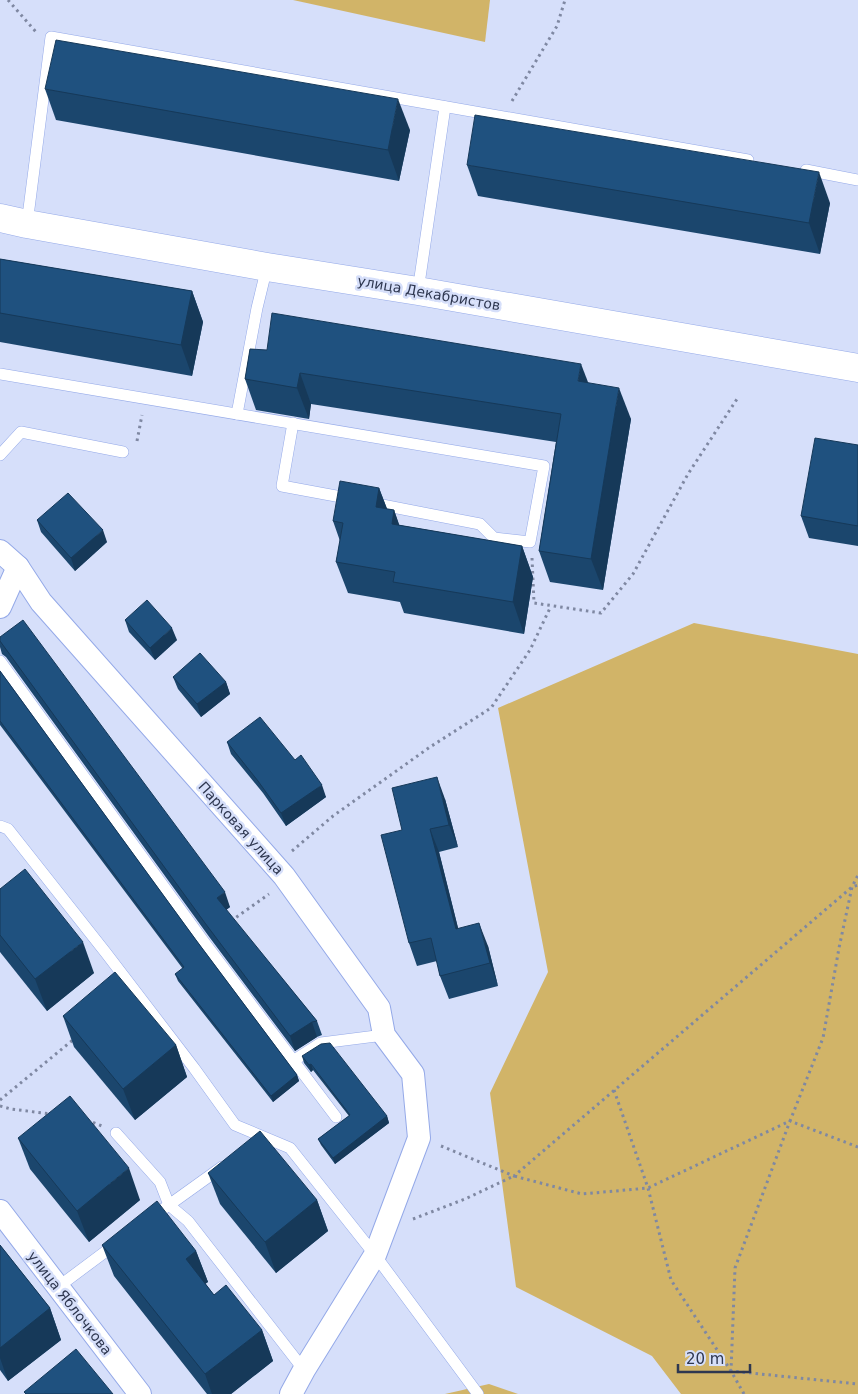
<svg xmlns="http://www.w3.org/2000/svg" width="858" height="1394" font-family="'DejaVu Sans',sans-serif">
<rect width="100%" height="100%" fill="#d6dffa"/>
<g fill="#d1b468">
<path d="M293 0H490L485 42Z"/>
<path d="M694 623 858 654V1394H681L652 1356 516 1287 490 1093 548 972 498 708Z"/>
<path d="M489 1384 518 1394H445Z"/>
</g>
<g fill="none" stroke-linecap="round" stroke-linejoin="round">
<g stroke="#94a9e8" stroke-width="12">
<g id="service">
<path d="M806 170 858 180"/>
<path d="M27 224 51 37 748 160"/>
<path d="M418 291 445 107"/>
<path d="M0 374 544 466 530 542 494 538 480 524 372 503"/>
<path d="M237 414 257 308 267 267"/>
<path d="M293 423 282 486 352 499"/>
<path d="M0 455 21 432 123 452"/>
<path d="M0 661 204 942 336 1117"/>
<path d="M0 826 8 829 106 953 194 1068 235 1125 290 1148 375 1255 478 1394"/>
<path d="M293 1061 321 1043 384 1035"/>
<path d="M116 1133 160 1182 169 1205 222 1167"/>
<path d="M152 1217 169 1205 188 1221 304 1370"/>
<path d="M58 1287 117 1243"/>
</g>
</g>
<g stroke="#94a9e8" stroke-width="24">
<g id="minor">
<path d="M0 551 18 567 41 602 284 876 379 1008 384 1035 413 1074 419 1138 375 1255 304 1370 291 1394"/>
<path d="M0 607 18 567"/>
<path d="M0 1211 140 1394"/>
</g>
</g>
<g stroke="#94a9e8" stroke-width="29">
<path id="tertiary" d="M0 218 27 224 267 267 418 291 858 368"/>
</g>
<g stroke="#7f88a2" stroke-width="3" stroke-dasharray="2.5 4" stroke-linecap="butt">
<path d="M8 0 36 32"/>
<path d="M512 101 557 26 565 0"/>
<path d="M137 441 142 415"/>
<path d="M532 558 534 603 601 613 633 574 688 474 737 399"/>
<path d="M292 851 333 816 430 747 491 708 530 650 551 606"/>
<path d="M231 921 269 894"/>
<path d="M614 1090 648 1188 671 1280 731 1371 744 1394"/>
<path d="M0 1100 74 1039"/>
<path d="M0 1106 11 1109 51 1114"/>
<path d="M87 1120 102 1126"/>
<path d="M441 1146 514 1176 852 887 858 885"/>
<path d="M858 1147 790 1121 735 1268 731 1371 858 1384"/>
<path d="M413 1219 465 1199 514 1176 582 1194 648 1188 790 1121 823 1038 839 948 852 887 858 875"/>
</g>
<use href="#service" stroke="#fff" stroke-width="11"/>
<use href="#minor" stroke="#fff" stroke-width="22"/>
<use href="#tertiary" stroke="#fff" stroke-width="28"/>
</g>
<g fill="#1b466d">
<path d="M45 89 410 130 399 181 56 120Z"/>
<path d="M467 165 830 203 820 254 478 196Z"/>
<path d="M0 259 192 291 203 322 192 376 0 342Z"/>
<path d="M250 349 588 383 631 419 603 590 550 582 539 551 556 442 311 404 309 419 256 410 245 379Z"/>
<path d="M858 445V546L809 538 801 516Z"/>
<path d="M379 488 387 509 394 510 399 525 522 546 533 577 524 634 404 613 400 602 348 593 336 562 340 541 333 521Z"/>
<path d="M37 520 107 542 75 571 41 532Z"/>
<path d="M125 620 177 640 155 660 129 632Z"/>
<path d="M0 637 230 907 226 910 317 1021 322 1035 317 1037 295 1051 210 938 6 657 2 654 0 647Z"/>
<path d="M0 671 196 940 297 1075 299 1081 273 1102 178 981 175 974 183 969 0 725Z"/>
<path d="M173 677 226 682 230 694 201 717 178 689Z"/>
<path d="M227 742 295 760 326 797 286 826 263 793 231 754Z"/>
<path d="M445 799 458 847 439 852 458 928 488 946 498 986 449 999 440 976 437 961 417 966 409 943 402 830Z"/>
<path d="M0 889 94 973 47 1011 0 952Z"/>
<path d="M63 1016 176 1045 187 1077 135 1120 74 1047Z"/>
<path d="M302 1056 387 1116 389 1123 335 1164 321 1145 318 1139 349 1116 313 1070 311 1072 304 1063Z"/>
<path d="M18 1138 140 1200 89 1242 30 1169Z"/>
<path d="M208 1173 317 1200 328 1231 276 1273 220 1204Z"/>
<path d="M0 1245 50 1308 61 1340 8 1381 0 1370Z"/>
<path d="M102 1245 196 1251 208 1282 205 1283 214 1295 262 1330 273 1361 231 1394H207L114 1276Z"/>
</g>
<g fill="#163959">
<path d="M398 99 410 130 399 181 388 150Z"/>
<path d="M819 172 830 203 820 254 809 223Z"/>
<path d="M192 291 203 322 192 376 181 345Z"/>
<path d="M581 364 593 395 578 381Z"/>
<path d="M300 373 311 404 309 419 297 388Z"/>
<path d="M619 388 631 419 603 590 591 559Z"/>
<path d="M379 488 391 519 376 507Z"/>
<path d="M394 510 405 541 392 524Z"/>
<path d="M103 530 107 542 75 571 71 558Z"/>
<path d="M522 546 533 577 524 634 513 602Z"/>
<path d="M172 628 177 640 155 660 150 648Z"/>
<path d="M226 682 230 694 201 717 197 704Z"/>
<path d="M437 777 445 799 458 847 449 825Z"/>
<path d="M322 785 326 797 286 826 281 813Z"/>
<path d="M430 829 439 852 464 952 456 929Z"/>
<path d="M225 892 230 907 222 913 217 898Z"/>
<path d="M479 923 488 946 498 986 490 963Z"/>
<path d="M83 942 94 973 47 1011 35 979Z"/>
<path d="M312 1022 317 1037 295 1051 290 1036Z"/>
<path d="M176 1045 187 1077 135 1120 123 1089Z"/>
<path d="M311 1064 313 1070 311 1072 309 1065Z"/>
<path d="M297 1075 299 1081 273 1102 271 1096Z"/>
<path d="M387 1116 389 1123 335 1164 333 1158Z"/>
<path d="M129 1168 140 1200 89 1242 77 1211Z"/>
<path d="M317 1200 328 1231 276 1273 265 1242Z"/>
<path d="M196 1251 208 1282 197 1290 186 1259Z"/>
<path d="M50 1308 61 1340 8 1381 0 1358V1348Z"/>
<path d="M262 1330 273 1361 231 1394H212L205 1374Z"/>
</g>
<g fill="#1f517f" stroke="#163959">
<path d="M56 40 398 99 388 150 45 89Z"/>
<path d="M475 115 819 172 809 223 467 165Z"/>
<path d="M0 259 192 291 181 345 0 313Z"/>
<path d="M272 313 581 364 578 381 619 388 591 559 539 551 561 414 300 373 297 388 245 379 250 349 267 350Z"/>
<path d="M815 438 858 445V526L801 516Z"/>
<path d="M340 481 379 488 376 507 394 510 392 524 522 546 513 602 393 582 395 572 336 562 343 523 333 521Z"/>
<path d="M68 493 103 530 71 558 37 520Z"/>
<path d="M147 600 172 628 150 648 125 620Z"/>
<path d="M23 620 225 892 217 898 317 1021 312 1022 290 1036 205 923 0 641V637Z"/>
<path d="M200 653 226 682 197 704 173 677Z"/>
<path d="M0 671 196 940 297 1075 271 1096 175 974 184 967 0 721Z"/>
<path d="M260 717 295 760 301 755 322 785 281 813 258 781 227 742Z"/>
<path d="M437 777 449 825 430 829 456 929 479 923 490 963 440 976 431 938 409 943 381 835 402 830 392 788Z"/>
<path d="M25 869 83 942 35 979 0 935V889Z"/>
<path d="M115 972 176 1045 123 1089 63 1016Z"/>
<path d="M330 1043 387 1116 333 1158 318 1139 350 1115 311 1064 309 1065 302 1056 321 1044Z"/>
<path d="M70 1096 129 1168 77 1211 18 1138Z"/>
<path d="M260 1131 317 1200 265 1242 208 1173Z"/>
<path d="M157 1201 196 1251 186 1259 214 1295 226 1285 262 1330 205 1374 102 1245Z"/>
<path d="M0 1245 50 1308 0 1348Z"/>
<path d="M76 1349 113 1394H26L24 1392Z"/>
</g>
<g text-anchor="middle" stroke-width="5" stroke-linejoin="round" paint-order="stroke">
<g font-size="14" fill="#2e3750" stroke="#d6dffa">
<text transform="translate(429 293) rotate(10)" y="5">улица Декабристов</text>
<text transform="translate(241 828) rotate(48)" y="5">Парковая улица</text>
<text transform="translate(70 1303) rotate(52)" y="5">улица Яблочкова</text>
</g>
</g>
<path d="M678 1364v8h72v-8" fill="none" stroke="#2e3750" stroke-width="2.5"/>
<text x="686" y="1364" font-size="15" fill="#2e3750" stroke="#d6dffa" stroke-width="4" paint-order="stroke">20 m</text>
</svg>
